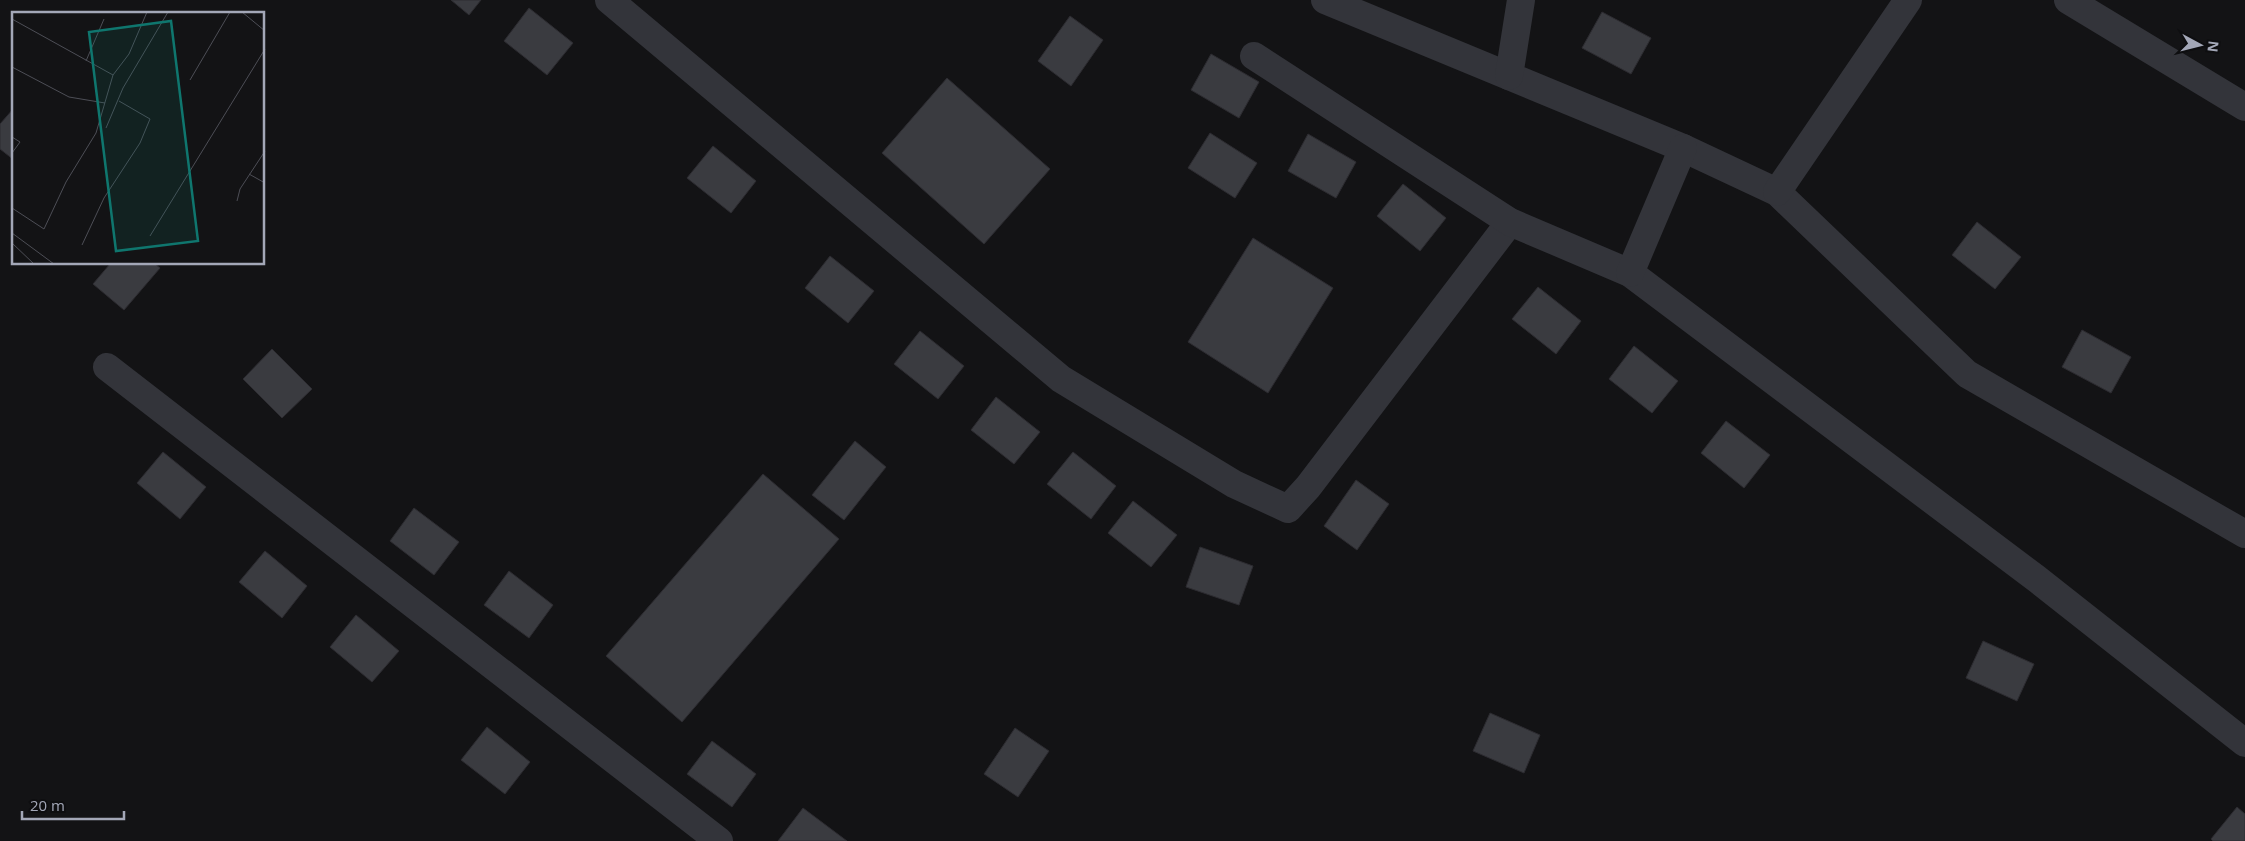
<svg xmlns="http://www.w3.org/2000/svg" width="2245" height="841" font-family="'Open Sans',sans-serif">
<rect width="100%" height="100%" fill="#131315"/>
<g fill="#3a3b40" stroke="#2d2c31">
<path d="M451 0H481L469 15Z"/>
<path d="M529 8 573 43 547 75 504 41Z"/>
<path d="M1602 12 1651 38 1631 74 1582 48Z"/>
<path d="M1070 16 1103 40 1071 86 1038 61Z"/>
<path d="M1211 54 1259 82 1239 118 1191 90Z"/>
<path d="M947 78 1050 169 984 244 882 153Z"/>
<path d="M14 108V160L0 149V124Z"/>
<path d="M1210 133 1257 163 1235 198 1188 168Z"/>
<path d="M1308 134 1356 162 1336 198 1288 171Z"/>
<path d="M713 146 756 181 731 213 687 178Z"/>
<path d="M1403 184 1446 218 1420 251 1377 216Z"/>
<path d="M1977 222 2021 257 1995 289 1952 255Z"/>
<path d="M1253 238 1333 288 1268 393 1188 342Z"/>
<path d="M830 256 874 291 848 323 805 288Z"/>
<path d="M110 264H155L160 268 124 310 93 284Z"/>
<path d="M1538 287 1581 321 1556 354 1512 319Z"/>
<path d="M2082 330 2131 357 2111 393 2062 367Z"/>
<path d="M920 331 964 366 938 399 894 364Z"/>
<path d="M1634 346 1678 381 1652 413 1609 379Z"/>
<path d="M272 349 312 389 282 418 243 379Z"/>
<path d="M996 397 1040 432 1014 464 971 430Z"/>
<path d="M1726 421 1770 455 1744 488 1701 453Z"/>
<path d="M855 441 886 467 844 520 812 495Z"/>
<path d="M163 452 206 487 180 519 137 483Z"/>
<path d="M1073 452 1116 486 1091 519 1047 484Z"/>
<path d="M763 474 839 539 682 722 606 656Z"/>
<path d="M1356 480 1389 504 1357 550 1324 526Z"/>
<path d="M1133 501 1177 535 1151 567 1108 533Z"/>
<path d="M414 508 459 542 434 575 390 541Z"/>
<path d="M1200 547 1253 566 1239 605 1186 587Z"/>
<path d="M265 551 307 586 282 618 239 582Z"/>
<path d="M509 571 553 605 529 638 484 605Z"/>
<path d="M356 615 399 651 372 682 330 647Z"/>
<path d="M1983 641 2034 664 2017 701 1966 678Z"/>
<path d="M1490 713 1540 735 1524 773 1473 751Z"/>
<path d="M487 727 530 762 505 794 461 760Z"/>
<path d="M1015 728 1049 751 1018 797 984 774Z"/>
<path d="M712 741 756 774 732 807 687 774Z"/>
<path d="M2237 807 2245 814V841H2213L2211 839Z"/>
<path d="M803 808 847 841H778Z"/>
</g>
<g fill="none" stroke-linecap="round" stroke-linejoin="round">
<g stroke="#33343a" stroke-width="28">
<path d="M609 0 1061 379 1234 484 1288 509 1308 487 1510 222"/>
<path d="M1325 0 1683 148 1777 192 1967 374 2245 534"/>
<path d="M2068 0 2245 107"/>
<path d="M1254 56 1510 222 1630 273 2037 579 2245 743"/>
<path d="M1509 76 1521 0"/>
<path d="M1777 192 1908 0"/>
<path d="M1630 273 1683 148"/>
<path d="M107 367 719 841"/>
</g>
</g>
<g transform="translate(12 12)">
<rect width="252" height="252" fill="#131315"/>
<path fill="none" stroke="#4d4e56" stroke-width="1" d="M230 0 253 19M0 7 101 63M74 49 92 7M0 55 57 85 93 91M178 68 218 0M94 116 111 76 156 0M0 125 8 130 0 141M237 162 253 171M225 189 228 177 253 139M0 196 32 217 54 170 84 121 101 63 117 42 135 0M0 221 42 252M138 224 253 37M0 231 22 252M70 233 92 186 128 131 138 107 107 89"/>
<path fill="#0f766e" fill-opacity="0.15" stroke="#0f766e" stroke-width="2.5" d="M159 9 186 229 104 239 77 20Z"/>
<rect width="252" height="252" fill="none" stroke="#a3a7b7" stroke-width="2.5"/>
</g>
<g transform="translate(2200 45) rotate(97)" stroke="#0e0e10" stroke-width="4" paint-order="stroke">
<path d="M0-4L9 19L0 12L-9 19Z" fill="#a3a7b7"/>
<text y="-8" font-size="14" font-weight="bold" text-anchor="middle" fill="#a3a7b7">N</text>
</g>
<path d="M22 811v8h102v-8" fill="none" stroke="#a3a7b7" stroke-width="2.5"/>
<text x="30" y="811" font-size="15" fill="#a3a7b7" stroke="#0e0e10" stroke-width="4" paint-order="stroke">20 m</text>
</svg>
